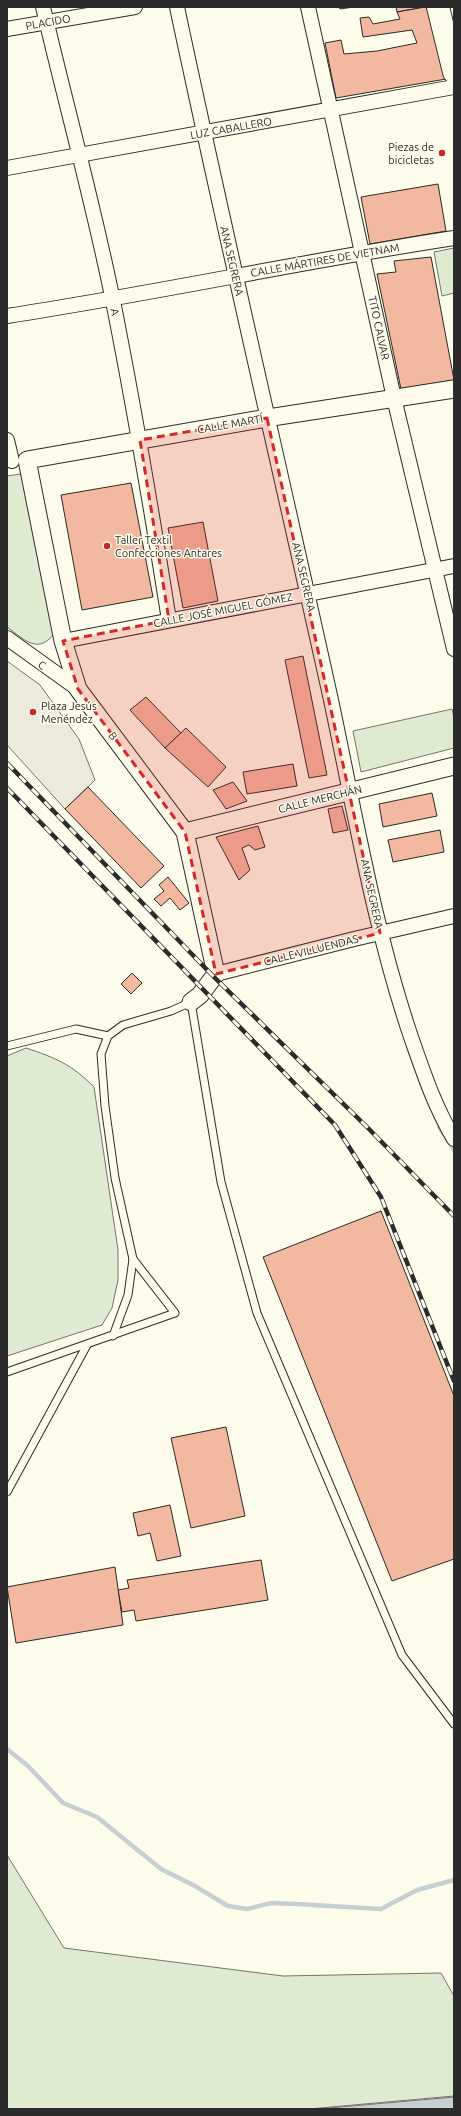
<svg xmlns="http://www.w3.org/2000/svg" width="461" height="2116" font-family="Ubuntu,sans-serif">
<rect width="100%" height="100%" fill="#fdfbea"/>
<g fill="#deebd1" stroke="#74746e">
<path d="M454 248V293L442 296 434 252Z"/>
<path d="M20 474 26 479 54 634C37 655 24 639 7 627V476Z"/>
<path d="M452 709 454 718V748L361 772 353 731Z"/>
<path d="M26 1048C56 1058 71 1064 94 1087L118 1250V1280L112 1308 102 1325 7 1356V1056Z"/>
<path d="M7 1855 64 1948 283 1976 441 1973 454 1996V2096L309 2109H7Z"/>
</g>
<path fill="#eceadb" stroke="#74746e" d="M7 661 40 685 79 739 95 780 65 809 7 745Z"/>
<path fill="#c7d0d0" stroke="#74746e" d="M454 2097V2109H317Z"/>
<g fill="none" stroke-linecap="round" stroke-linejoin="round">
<g stroke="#c7d0d0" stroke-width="4.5">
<path d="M439 1127 454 1150"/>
<path d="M7 1749 28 1766 63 1803 97 1817 161 1869 195 1886 228 1906 247 1909 271 1903 296 1904 381 1909 417 1890 454 1880"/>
</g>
</g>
<g fill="#f2b8a0" stroke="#2b2b2b">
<path d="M339 7H354L340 9Z"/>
<path d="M396 7H425L397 12Z"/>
<path d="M425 7H430L446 79 336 98 325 43 341 40 344 54 377 51 417 43 412 30 363 37 360 18 369 17 373 24 400 19 397 12Z"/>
<path d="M438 184 446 231 370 244 361 197Z"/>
<path d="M431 257 454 380 401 389 377 274 396 272 394 261Z"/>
<path d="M131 483 153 597 82 610 61 495Z"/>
<path d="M203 522 218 601 183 608 168 528Z"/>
<path d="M303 656 327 775 309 778 285 660Z"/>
<path d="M146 697 181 733 165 748 130 710Z"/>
<path d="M186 728 226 767 208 787 165 748Z"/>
<path d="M293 764 297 786 247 794 243 772Z"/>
<path d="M233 782 247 801 226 809 213 790Z"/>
<path d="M88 787 164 866 141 888 65 809Z"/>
<path d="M432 793 437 816 383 827 379 804Z"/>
<path d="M342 806 348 830 333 833 328 809Z"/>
<path d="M258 826 265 847 255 850 249 845 242 848 250 870 239 880 216 837Z"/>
<path d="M440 830 444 852 393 862 388 840Z"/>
<path d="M168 877 189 903 180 910 170 898 161 906 154 899 164 891 159 885Z"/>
<path d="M132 973 142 983 131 994 121 984Z"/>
<path d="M381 1211 454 1396V1559L392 1581 263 1257Z"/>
<path d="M226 1427 245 1516 191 1528 171 1438Z"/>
<path d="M170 1505 181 1556 157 1561 150 1533 138 1536 133 1513Z"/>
<path d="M261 1560 268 1600 136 1621 134 1610 122 1612 118 1590 129 1588 127 1580Z"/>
<path d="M115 1567 123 1625 16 1643 7 1587Z"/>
</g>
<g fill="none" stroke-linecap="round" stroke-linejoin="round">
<g stroke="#2b2b2b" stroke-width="9">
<g id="service">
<path d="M7 1046 76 1029 108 1036"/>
<path d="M113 1336 128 1295 133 1259 115 1178 105 1106 101 1054 108 1036 123 1025 171 1011 191 1002 221 1182 257 1313 402 1655 454 1724"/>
<path d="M7 1372 175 1313 133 1259"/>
<path d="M7 1492 87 1345"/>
</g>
</g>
<g stroke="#2b2b2b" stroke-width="16">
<g id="minor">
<path d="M43 7C66 105 93 202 113 301 134 407 152 513 169 620"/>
<path d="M177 7C226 239 280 469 331 700 355 813 374 928 411 1037 424 1074 434 1105 454 1139"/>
<path d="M308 7 394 398 454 649"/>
<path d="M7 29 135 7"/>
<path d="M7 168 454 87"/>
<path d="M7 316C157 293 304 261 454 238"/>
<path d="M7 440 12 461"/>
<path d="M7 638 78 689"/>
<path d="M63 641 454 566"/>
<path d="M216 974 354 939 454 916"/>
</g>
</g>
<g stroke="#2b2b2b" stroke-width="19">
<g id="tertiary">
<path d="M185 832 454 766"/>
<path d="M191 1002 200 995 216 974 185 832 78 689 63 641 27 460 267 418 454 389"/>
</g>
</g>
<g stroke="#2b2b2b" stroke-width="24">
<path id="primary" d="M438 7 454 72"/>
</g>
<use href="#service" stroke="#fdfbea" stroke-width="7"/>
<use href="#minor" stroke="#fdfbea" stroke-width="14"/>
<use href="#tertiary" stroke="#fdfbea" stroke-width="17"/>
<use href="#primary" stroke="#fdfbea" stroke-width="22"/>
<g stroke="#2b2b2b" stroke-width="4.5">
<g id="rail">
<path d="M7 763 214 977 369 1129 454 1216"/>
<path d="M7 788 335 1125 381 1197 454 1381"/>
</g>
</g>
<use href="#rail" stroke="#fdfbea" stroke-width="3" stroke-dasharray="9" stroke-linecap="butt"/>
</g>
<path fill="#d62828" fill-opacity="0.2" stroke="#d62828" stroke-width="3" stroke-dasharray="8 5" stroke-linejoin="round" d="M267 418 380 933 216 974 185 832 78 689 63 641 169 620 140 440Z"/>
<g fill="#c62828" stroke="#fdfbea" stroke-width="1.5">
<circle cx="442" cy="153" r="4"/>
<circle cx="107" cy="546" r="4"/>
<circle cx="33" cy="712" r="4"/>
</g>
<g text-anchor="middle" stroke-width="3" stroke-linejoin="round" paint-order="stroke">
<g font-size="11" fill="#2b2b2b" stroke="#fdfbea">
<text transform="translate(48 22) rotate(-10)" y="4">PLACIDO</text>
<text transform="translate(231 128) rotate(-10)" y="4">LUZ CABALLERO</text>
<text transform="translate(325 260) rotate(-10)" y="4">CALLE MÁRTIRES DE VIETNAM</text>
<text transform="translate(232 261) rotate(77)" y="4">ANA SEGRERA</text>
<text transform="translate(115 312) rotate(79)" y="4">A</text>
<text transform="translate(379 328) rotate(78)" y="4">TITO CALVAR</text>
<text transform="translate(230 424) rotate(-10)" y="4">CALLE MARTÍ</text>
<text transform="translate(304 577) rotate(77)" y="4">ANA SEGRERA</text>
<text transform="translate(223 610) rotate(-11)" y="4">CALLE JOSÉ MIGUEL GÓMEZ</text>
<text transform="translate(42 665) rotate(34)" y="4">C</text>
<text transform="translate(113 736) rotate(53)" y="4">B</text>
<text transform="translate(320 799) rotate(-14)" y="4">CALLE MERCHÁN</text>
<text transform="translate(372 894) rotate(78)" y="4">ANA SEGRERA</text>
<text transform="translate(311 950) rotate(-14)" y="4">CALLE VILLUENDAS</text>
</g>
<g font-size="11" fill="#2b2b2b" stroke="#fdfbea" text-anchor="start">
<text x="434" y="151" text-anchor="end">Piezas de<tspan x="434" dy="13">bicicletas</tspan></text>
<text x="115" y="544">Taller Textil<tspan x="115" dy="13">Confecciones Antares</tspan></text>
<text x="41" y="710">Plaza Jesús<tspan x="41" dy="13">Menéndez</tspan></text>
</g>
</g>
<rect width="461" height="2116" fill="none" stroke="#2b2b2b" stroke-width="16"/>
</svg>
